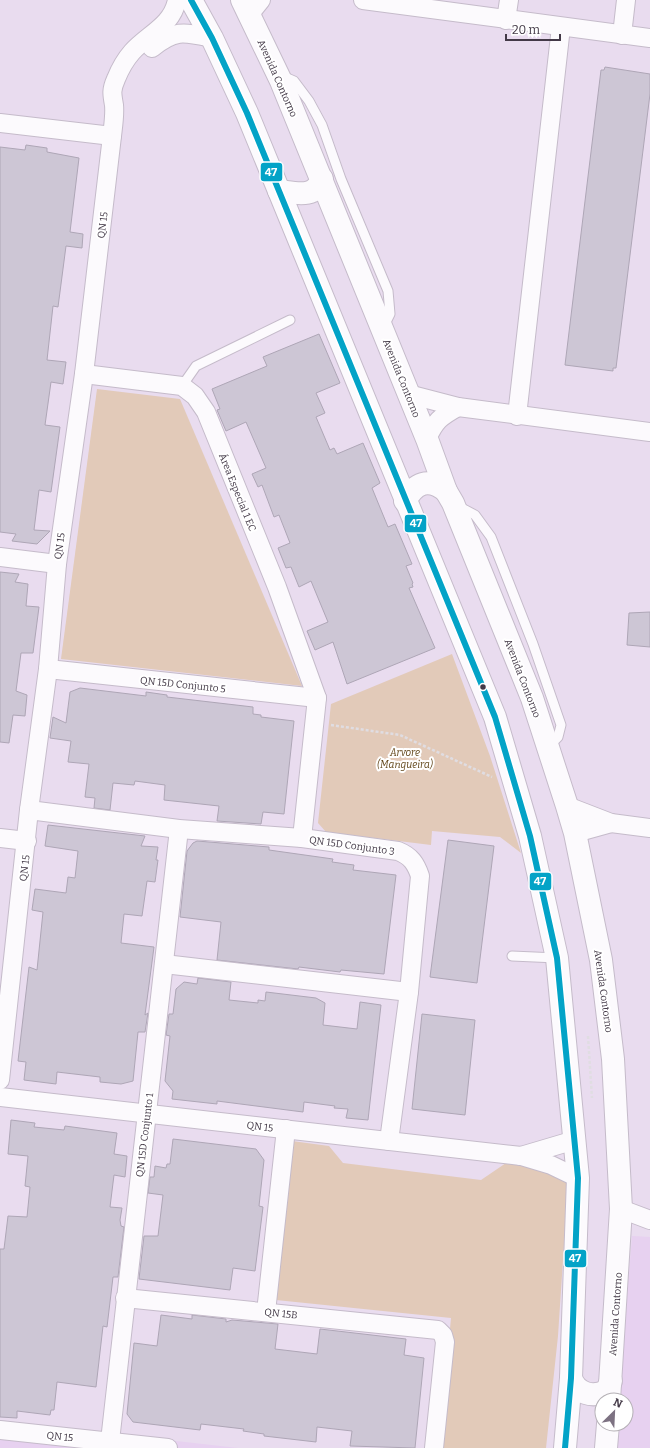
<svg xmlns="http://www.w3.org/2000/svg" width="650" height="1448" font-family="Bitter,serif">
<rect width="100%" height="100%" fill="#e9dcef"/>
<g fill="#e7d1f0">
<path d="M632 1236 650 1237V1448H616L617 1424H626V1400H619Z"/>
<path d="M0 1421 238 1448H0Z"/>
</g>
<g fill="#e2cab9">
<path d="M97 389 180 399 302 686 61 659Z"/>
<path d="M452 654 490 756 521 853 500 837 432 831 431 845 326 832 318 823 331 704Z"/>
<path d="M292 1141 329 1146 343 1163 481 1180 506 1163 550 1170 568 1184 558 1336 546 1448H439L451 1318 276 1300Z"/>
</g>
<g fill="#cdc6d5" stroke="#aea6b6">
<path d="M605 67 650 74V94L616 368H613V371L565 365 601 70H604Z"/>
<path d="M26 145 47 148V152L79 158 70 232 83 234 82 248 66 246 58 307 53 306 47 360 66 362 63 384 51 382 45 425 60 427 51 492 39 490 34 530 50 531 37 544 12 541 16 534 0 532V147L25 150Z"/>
<path d="M319 334 340 383 316 393 325 413 316 417 330 450 334 448 337 454 363 443 380 483 372 488 388 527 395 524 412 564 406 566 413 583 412 584 413 587 409 588 435 648 347 684 333 642 315 650 307 631 328 622 311 581 299 587 291 567 286 568 278 548 290 543 279 515 274 517 262 485 258 487 252 474 266 468 246 422 226 431 217 410 220 409 212 389 267 366 263 357Z"/>
<path d="M0 572 19 574 15 582 28 584 26 606 39 607 33 653H21L16 691 27 695 25 716 13 715 9 743 0 742Z"/>
<path d="M650 612V647L627 645 629 613Z"/>
<path d="M80 688 146 696V692L167 695V697L253 707V714L261 715V717L294 721 284 814 263 812 261 824 217 821 219 806 164 800 165 785 135 781 134 785 113 783 110 810 94 808 95 798 85 797 89 764 68 762 71 741 50 738 53 717 66 723 70 692Z"/>
<path d="M48 825 145 836 141 846 158 847 156 860H158L155 882 147 881 142 916 124 914 121 943 154 947 145 1015 148 1013 145 1032H138L133 1081 121 1084 100 1082V1077L57 1072 56 1084 24 1080 26 1062 18 1061 29 967 37 970 43 912 32 910 35 889 66 893 68 877 75 878 78 851 45 846Z"/>
<path d="M448 840 494 846 477 983 430 977Z"/>
<path d="M197 841 269 847V850L333 859 332 862 354 865 353 870 396 875 384 974 341 970 340 972 299 967 298 969 217 960 221 922 180 917 187 851 193 843Z"/>
<path d="M198 978 231 982 229 1000 258 1003V1000L265 1001 266 992 316 998 325 1003 323 1025 357 1029 360 1002 381 1005 368 1120 346 1118 348 1109 334 1108 335 1106 304 1102 303 1112 217 1101V1104L172 1099 173 1091 165 1081 170 1036 166 1035 169 1014H173L176 989 184 982 197 984Z"/>
<path d="M422 1014 475 1020 465 1115 412 1109Z"/>
<path d="M11 1120 35 1123 34 1127 64 1130 65 1126 117 1133 114 1154 127 1156 125 1177 114 1175 110 1207 122 1208 120 1220 121 1226 124 1227 118 1277H113L107 1327 103 1326 96 1387 57 1382 54 1410H51L50 1415 17 1411V1418L0 1417V1249H4L8 1216 27 1217 30 1187 25 1186 28 1156 8 1154Z"/>
<path d="M173 1139 256 1149 264 1160 259 1206 263 1207 255 1271 233 1268 230 1290 139 1279 144 1236H158L163 1195 148 1193 150 1177H154L155 1166 166 1168 167 1164H170Z"/>
<path d="M161 1315 192 1319V1315L226 1319V1322L232 1320 278 1324 275 1349 317 1354 320 1329 406 1339 404 1355 424 1358 415 1448 350 1446 352 1431 317 1427 316 1442 264 1436V1434L243 1431 244 1429 201 1424 200 1430 133 1422 127 1414 134 1343 157 1346Z"/>
</g>
<g fill="none" stroke-linecap="round" stroke-linejoin="round">
<g stroke="#c5bbca" stroke-width="11">
<g id="lane">
<path d="M282 80 287 78 294 81 309 101 322 125 341 179 388 291 390 314 384 326"/>
<path d="M182 386 196 366 290 320"/>
<path d="M458 506 475 515 491 537 533 644 561 725 558 737 549 746"/>
<path d="M512 956 557 958"/>
</g>
</g>
<g stroke="#c5bbca" stroke-width="20">
<g id="street">
<path d="M363 0 650 38"/>
<path d="M251 18 253 10 261 0"/>
<path d="M506 20 509 0"/>
<path d="M622 35 626 0"/>
<path d="M152 48C175 29 184 32 212 38"/>
<path d="M0 123 112 136"/>
<path d="M84 374 182 386 195 396 206 412 277 587 317 698 302 838"/>
<path d="M408 394 458 407 650 432"/>
<path d="M517 416 561 27"/>
<path d="M427 439C435 421 440 417 458 407"/>
<path d="M0 557 57 564"/>
<path d="M48 669 317 698"/>
<path d="M567 806 611 823 650 828"/>
<path d="M29 810 179 829 302 838 398 851C411 856 416 864 420 876L409 992 389 1141"/>
<path d="M575 833 611 823"/>
<path d="M0 838 27 841"/>
<path d="M164 964 409 992"/>
<path d="M0 1080 29 810 48 669 57 564 84 374 112 136C113 127 115 115 114 105 112 94 111 90 116 79 120 69 125 60 132 52 148 34 172 26 177 0"/>
<path d="M0 1097 521 1156 551 1165 578 1178"/>
<path d="M521 1156 575 1140"/>
<path d="M621 1209 650 1220"/>
<path d="M125 1298 438 1330 443 1335 445 1342 434 1448"/>
<path d="M266 1312 286 1129"/>
<path d="M0 1430 168 1448"/>
<path d="M110 1441 179 829"/>
</g>
</g>
<g stroke="#c5bbca" stroke-width="24">
<g id="secondary">
<path d="M191 0 212 38 247 113 495 717 530 836 557 958 578 1178 571 1378 565 1448"/>
<path d="M242 0 281 81 427 439 446 491 453 503 532 698 567 806 575 833 601 960 613 1059 621 1209 609 1400"/>
<path d="M279 191C296 193 315 199 322 179"/>
<path d="M405 501C415 483 428 477 446 491"/>
<path d="M571 1378C576 1393 593 1399 607 1390L611 1381"/>
<path d="M606 1448 608 1424"/>
</g>
</g>
<g stroke="#e0dde2" stroke-width="2.5" stroke-dasharray="3 2" stroke-linecap="butt">
<path d="M331 725 400 735 492 777"/>
<path d="M588 1036 592 1098"/>
</g>
<use href="#lane" stroke="#fcfafd" stroke-width="9"/>
<use href="#street" stroke="#fcfafd" stroke-width="18"/>
<use href="#secondary" stroke="#fcfafd" stroke-width="22"/>
<g stroke="#fff" stroke-width="9">
<path id="bus-1" d="M191 0 212 38 247 113 495 717 530 836 557 958 578 1178 571 1378 565 1448"/>
</g>
<use href="#bus-1" stroke="#03a3c7" stroke-width="6"/>
</g>
<circle fill="#433947" stroke="#fff" stroke-width="1.5" cx="483" cy="687" r="3.5"/>
<g text-anchor="middle" stroke-width="4" stroke-linejoin="round" paint-order="stroke">
<g font-size="10" fill="#433947" stroke="#fff">
<text transform="translate(278 78) rotate(66)" y="4">Avenida Contorno</text>
<text transform="translate(102 225) rotate(-83)" y="4">QN 15</text>
<text transform="translate(402 378) rotate(68)" y="4">Avenida Contorno</text>
<text transform="translate(238 492) rotate(68)" y="4">Área Especial 1 EC</text>
<text transform="translate(59 546) rotate(-82)" y="4">QN 15</text>
<text transform="translate(523 678) rotate(69)" y="4">Avenida Contorno</text>
<text transform="translate(183 684) rotate(6)" y="4">QN 15D Conjunto 5</text>
<text transform="translate(352 845) rotate(8)" y="4">QN 15D Conjunto 3</text>
<text transform="translate(24 868) rotate(-83)" y="4">QN 15</text>
<text transform="translate(604 991) rotate(82)" y="4">Avenida Contorno</text>
<text transform="translate(260 1126) rotate(7)" y="4">QN 15</text>
<text transform="translate(144 1135) rotate(-83)" y="4">QN 15D Conjunto 1</text>
<text transform="translate(281 1313) rotate(6)" y="4">QN 15B</text>
<text transform="translate(615 1314) rotate(-86)" y="4">Avenida Contorno</text>
<text transform="translate(60 1436) rotate(6)" y="4">QN 15</text>
</g>
<g font-size="10" font-style="italic" fill="#5e4214" stroke="#fff">
<text x="405" y="756">Arvore<tspan x="405" dy="12">(Mangueira)</tspan></text>
</g>
</g>
<g stroke="#fff" stroke-width="1.5">
<rect x="260" y="162" width="23" height="20" rx="4" fill="#03a3c7"/>
<rect x="404" y="514" width="23" height="19" rx="4" fill="#03a3c7"/>
<rect x="529" y="872" width="23" height="19" rx="4" fill="#03a3c7"/>
<rect x="564" y="1249" width="23" height="19" rx="4" fill="#03a3c7"/>
</g>
<g font-size="11" text-anchor="middle" font-weight="bold" fill="#fff">
<text x="271" y="176">47</text>
<text x="416" y="527">47</text>
<text x="540" y="885">47</text>
<text x="575" y="1262">47</text>
</g>
<g transform="translate(614 1412) rotate(24)"><circle r="19" fill="#ffffff" stroke="#b4b0b5"/>
<path d="M0-3L7 15L0 10L-7 15Z" fill="#7d7282"/>
<text y="-6" font-size="11" font-weight="bold" text-anchor="middle" fill="#433947">N</text>
</g>
<path d="M506 34v6h54v-6" fill="none" stroke="#433947" stroke-width="2"/>
<text x="512" y="34" font-size="12" fill="#433947" stroke="#ffffff" stroke-width="3" paint-order="stroke">20 m</text>
</svg>
